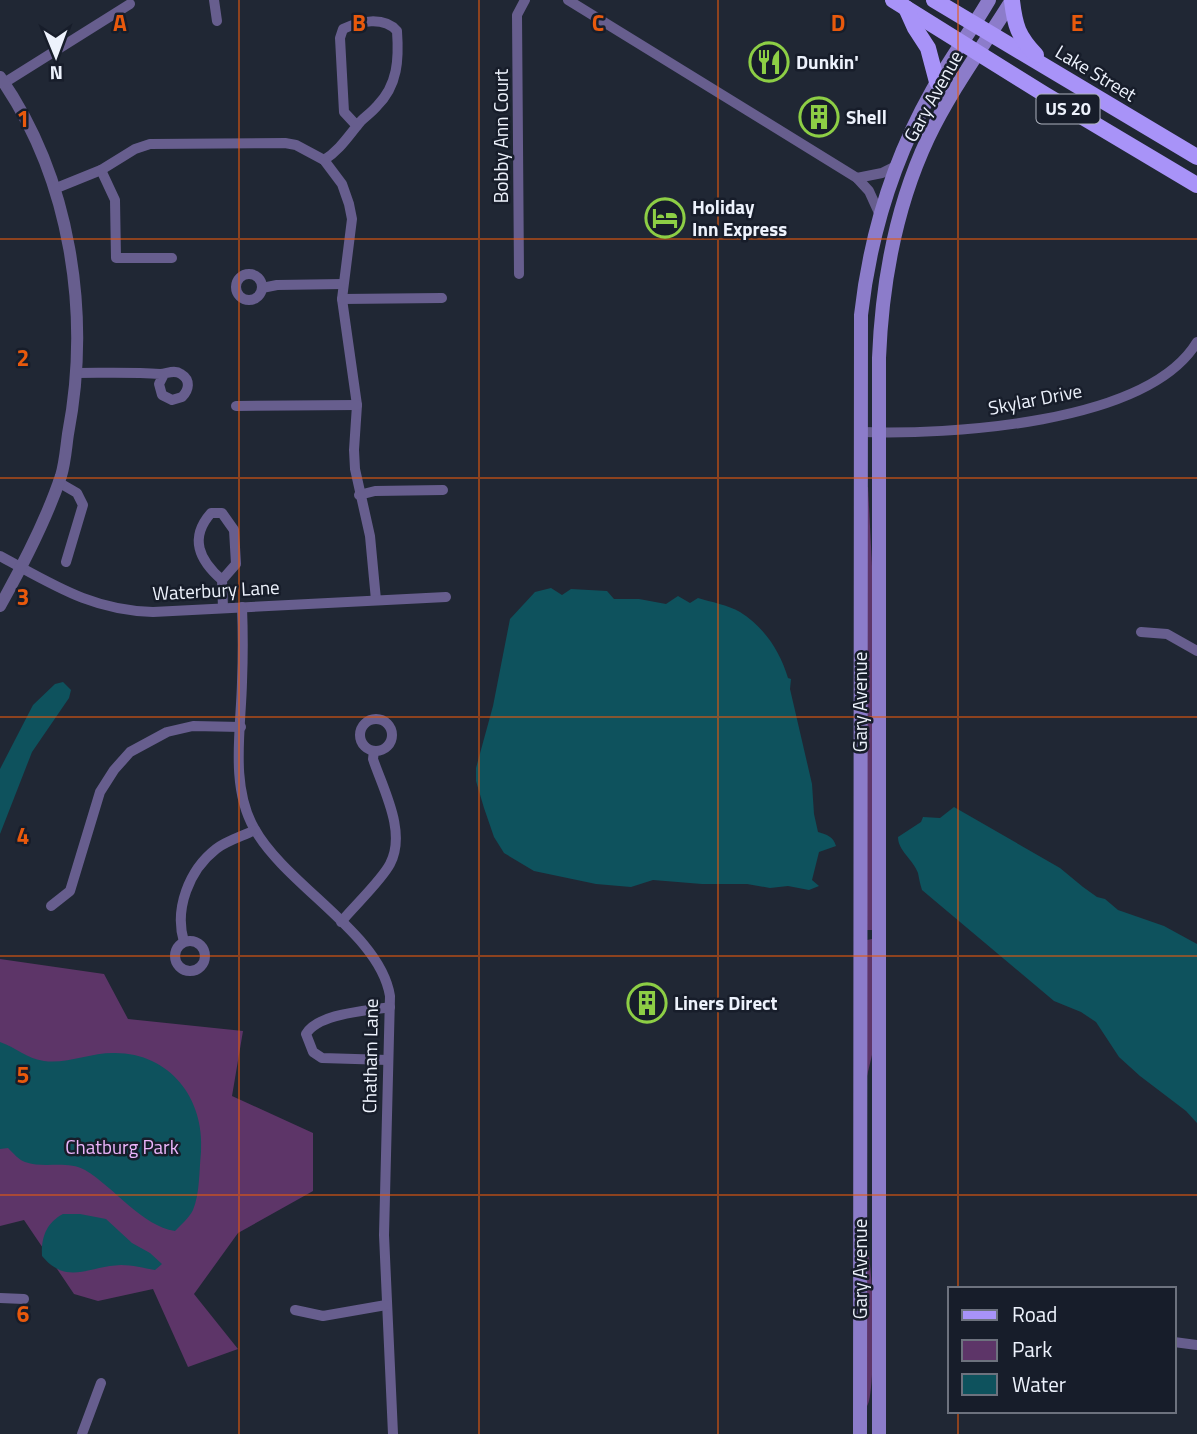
<svg xmlns="http://www.w3.org/2000/svg" width="1197" height="1434" font-family="'Titillium Web',sans-serif">
<rect width="100%" height="100%" fill="#202734"/>
<g fill="#5d3568">
<path d="M866 487H868L872 566V930H867Z"/>
<path d="M872 939V1055L867 1076V940Z"/>
<path d="M0 959 104 974 128 1019 243 1031 232 1096 313 1133V1191L238 1233 194 1294 238 1349 188 1367 153 1289 98 1301 74 1294 24 1220 0 1226Z"/>
<path d="M867 1250C874 1264 876 1393 867 1406Z"/>
</g>
<g fill="#0e525d">
<path d="M551 588 562 595 571 589 607 591 614 599H639L666 604 678 596 690 603 698 598C711 602 728 605 740 612 764 627 780 651 788 678L791 679 790 689 812 784 814 814 818 832C827 835 833 836 836 846L819 852 812 880 819 886 809 890 788 886 770 888 747 884H702L653 880 631 887 596 884 534 871 504 853 494 837 484 808 476 781V768L493 706 510 619 535 592Z"/>
<path d="M63 682 71 690 69 698 32 752 0 834V769L33 705 55 684Z"/>
<path d="M954 807 1060 868 1083 887 1097 897 1105 899 1118 910 1164 926 1197 944V1123L1186 1111 1140 1076 1119 1057 1096 1022 1081 1012 1054 1001 922 890C920 884 919 878 918 873 913 859 898 851 898 837L921 822 923 817 940 818Z"/>
<path d="M0 1042C15 1047 28 1059 44 1061 67 1064 90 1053 113 1053 169 1052 205 1098 201 1152 199 1171 200 1193 193 1210 189 1218 181 1225 175 1231 142 1226 115 1188 85 1170 67 1160 44 1169 25 1162 19 1160 13 1153 8 1148L0 1149Z"/>
<path d="M63 1214H80L106 1219 132 1243 150 1253 162 1264 155 1270C144 1268 132 1265 121 1265 89 1266 67 1286 42 1256 41 1238 46 1223 63 1214Z"/>
</g>
<g fill="none" stroke-linecap="round" stroke-linejoin="round">
<g stroke="#675e8e" stroke-width="10">
<path d="M214 0 217 21"/>
<path d="M568 0 857 178 869 191 879 213"/>
<path d="M4 83 130 4"/>
<path d="M324 160C340 150 349 135 361 121 366 116 372 112 377 106 398 85 399 59 397 31 384 16 359 21 343 29L340 38 344 112 357 126"/>
<path d="M101 170 115 200 116 258H172"/>
<path d="M857 178 882 173 894 167"/>
<path d="M54 189 101 170 135 149 150 144 285 143 296 145 324 160 342 184 349 204 352 219 342 299 357 405 354 450 355 469 370 536 376 600"/>
<circle cx="249" cy="287" r="13"/>
<path d="M519 274 517 15 525 0"/>
<path d="M262 288 277 285 343 284"/>
<path d="M342 299 442 298"/>
<path d="M77 373C105 373 133 372 160 374 167 374 174 369 181 374 191 380 189 390 182 397L172 400 162 395 159 384 164 374"/>
<path d="M236 406 357 405"/>
<path d="M860 432C947 435 1147 425 1197 342"/>
<path d="M58 482 77 493 83 505 66 562"/>
<path d="M359 495 375 491 443 490"/>
<path d="M0 556C54 585 91 610 153 612L446 597"/>
<path d="M222 580C199 560 189 538 211 513H222L234 530 236 564 222 580 223 608"/>
<path d="M242 607C243 632 243 657 242 682 241 729 230 786 254 828 286 886 380 933 390 996L384 1235 393 1434"/>
<path d="M1141 632 1167 634 1197 651"/>
<circle cx="376" cy="735" r="16"/>
<path d="M51 906 70 891 100 792 114 770 130 752 167 732 193 726 241 727"/>
<path d="M341 922C354 906 381 881 390 864 407 832 383 789 373 759L374 751"/>
<circle cx="190" cy="956" r="15"/>
<path d="M184 942C174 909 189 870 216 849 226 841 243 836 255 830"/>
<path d="M388 1060 322 1058 313 1052 306 1034C318 1013 367 1011 390 1007"/>
<path d="M0 1298 24 1299"/>
<path d="M295 1310 323 1316 386 1305"/>
<path d="M1174 1342 1197 1345"/>
<path d="M82 1434 101 1383"/>
</g>
<path stroke="#675e8e" stroke-width="12" d="M0 77C71 179 91 314 68 434 66 448 65 463 61 476 46 521 23 565 0 606"/>
<g stroke="#8c7cca" stroke-width="14">
<path d="M860 1434 861 315C870 235 892 162 932 91 949 60 971 31 989 0"/>
<path d="M879 1434V358C882 283 896 206 928 138 951 90 984 45 1012 0"/>
</g>
<g stroke="#a893f8" stroke-width="16">
<path d="M893 0 1044 94 1197 185"/>
<path d="M934 0 1197 157"/>
<path d="M1012 1C1015 26 1018 36 1036 55"/>
<path d="M906 8 915 28 928 48 937 82"/>
</g>
</g>
<path fill="none" stroke="#e8590c" stroke-width="2" stroke-opacity="0.55" d="M239 0V1434M479 0V1434M718 0V1434M958 0V1289M0 239H1197M0 478H1197M0 717H1197M0 956H1197M0 1195H1197M958 1411V1434"/>
<defs>
<g id="restaurant-ring" transform="scale(2.0125)"><circle r="9.5" fill="#171d2a" stroke="#8dce45" stroke-width="1.5"/><path d="M-5-6h1v4h1v-4h1v4h1v-4h1v5L-1.5 .5V6h-2V.5L-5-1ZM5-6V6H3V1.5H1.5Q1.5-4 5-6Z" fill="#8dce45"/></g>
<g id="building-ring" transform="scale(2.0125)"><circle r="9.5" fill="#171d2a" stroke="#8dce45" stroke-width="1.5"/><path d="M-4-6H4V6H1V3H-1V6H-4ZM-2.5-4.3h1.7v1.8h-1.7ZM.8-4.3h1.7v1.8H.8ZM-2.5-1h1.7V.8h-1.7ZM.8-1h1.7V.8H.8Z" fill="#8dce45"/></g>
<g id="hotel-ring" transform="scale(2.0125)"><circle r="9.5" fill="#171d2a" stroke="#8dce45" stroke-width="1.5"/><path d="M-6-4.5h1.5V1H6V5H4.5V3h-9V5H-6ZM-4 0a1.8 1.8 0 1 1 3.6 0ZM.5 0V-2.5h3Q6-2.5 6 0Z" fill="#8dce45"/></g>
</defs>
<g fill-rule="evenodd">
<use href="#restaurant-ring" x="769" y="62"/>
<use href="#building-ring" x="819" y="117"/>
<use href="#hotel-ring" x="665" y="218"/>
<use href="#building-ring" x="647" y="1003"/>
</g>
<g text-anchor="middle" stroke-width="5" stroke-linejoin="round" paint-order="stroke">
<rect fill="#171d2a" stroke="#adb2bd" stroke-width="2" x="1036.5" y="94.5" width="63" height="29" rx="5"/>
<g font-size="18" font-weight="bold" fill="#edf2fc">
<text x="1068" y="115">US 20</text>
</g>
<g font-size="19" font-weight="bold" fill="#edf2fc" stroke="#171d2a" text-anchor="start">
<text x="796" y="69">Dunkin'</text>
<text x="846" y="124">Shell</text>
<text x="692" y="214">Holiday<tspan x="692" dy="22">Inn Express</tspan></text>
<text x="674" y="1010">Liners Direct</text>
</g>
<g font-size="19" fill="#edf2fc" stroke="#171d2a">
<text transform="translate(1096 73) rotate(31)" y="7">Lake Street</text>
<text transform="translate(933 96) rotate(-61)" y="7">Gary Avenue</text>
<text transform="translate(501 136) rotate(-90)" y="7">Bobby Ann Court</text>
<text transform="translate(1035 399) rotate(-11)" y="7">Skylar Drive</text>
<text transform="translate(216 590) rotate(-3)" y="7">Waterbury Lane</text>
<text transform="translate(860 702) rotate(-90)" y="7">Gary Avenue</text>
<text transform="translate(370 1056) rotate(-89)" y="7">Chatham Lane</text>
<text transform="translate(860 1269) rotate(-90)" y="7">Gary Avenue</text>
</g>
<g font-size="19" fill="#ecb5fb" stroke="#171d2a">
<text x="122" y="1154">Chatburg Park</text>
</g>
</g>
<g font-size="23" text-anchor="middle" font-weight="bold" fill="#e8590c" stroke="#171d2a" stroke-width="5" stroke-linejoin="round" paint-order="stroke">
<text x="120" y="31">A</text>
<text x="359" y="31">B</text>
<text x="598" y="31">C</text>
<text x="838" y="31">D</text>
<text x="1077" y="31">E</text>
<text x="23" y="127">1</text>
<text x="23" y="366">2</text>
<text x="23" y="605">3</text>
<text x="23" y="844">4</text>
<text x="23" y="1083">5</text>
<text x="23" y="1322">6</text>
</g>
<rect x="948" y="1287" width="228" height="126" fill="#171d2a" stroke="#6d727e" stroke-width="2"/>
<rect x="962" y="1310" width="35" height="10" fill="#a893f8" stroke="#6d727e" stroke-width="2"/>
<text x="1012" y="1322" font-size="21" fill="#edf2fc">Road</text>
<rect x="962" y="1340" width="35" height="21" fill="#5d3568" stroke="#6d727e" stroke-width="2"/>
<text x="1012" y="1357" font-size="21" fill="#edf2fc">Park</text>
<rect x="962" y="1374" width="35" height="21" fill="#0e525d" stroke="#6d727e" stroke-width="2"/>
<text x="1012" y="1392" font-size="21" fill="#edf2fc">Water</text>
<g transform="translate(56 56) rotate(179)" stroke="#171d2a" stroke-width="5" paint-order="stroke">
<path d="M0-5L12 26L0 18L-12 26Z" fill="#edf2fc"/>
<text y="-10" font-size="19" font-weight="bold" text-anchor="middle" fill="#edf2fc">N</text>
</g>
</svg>
